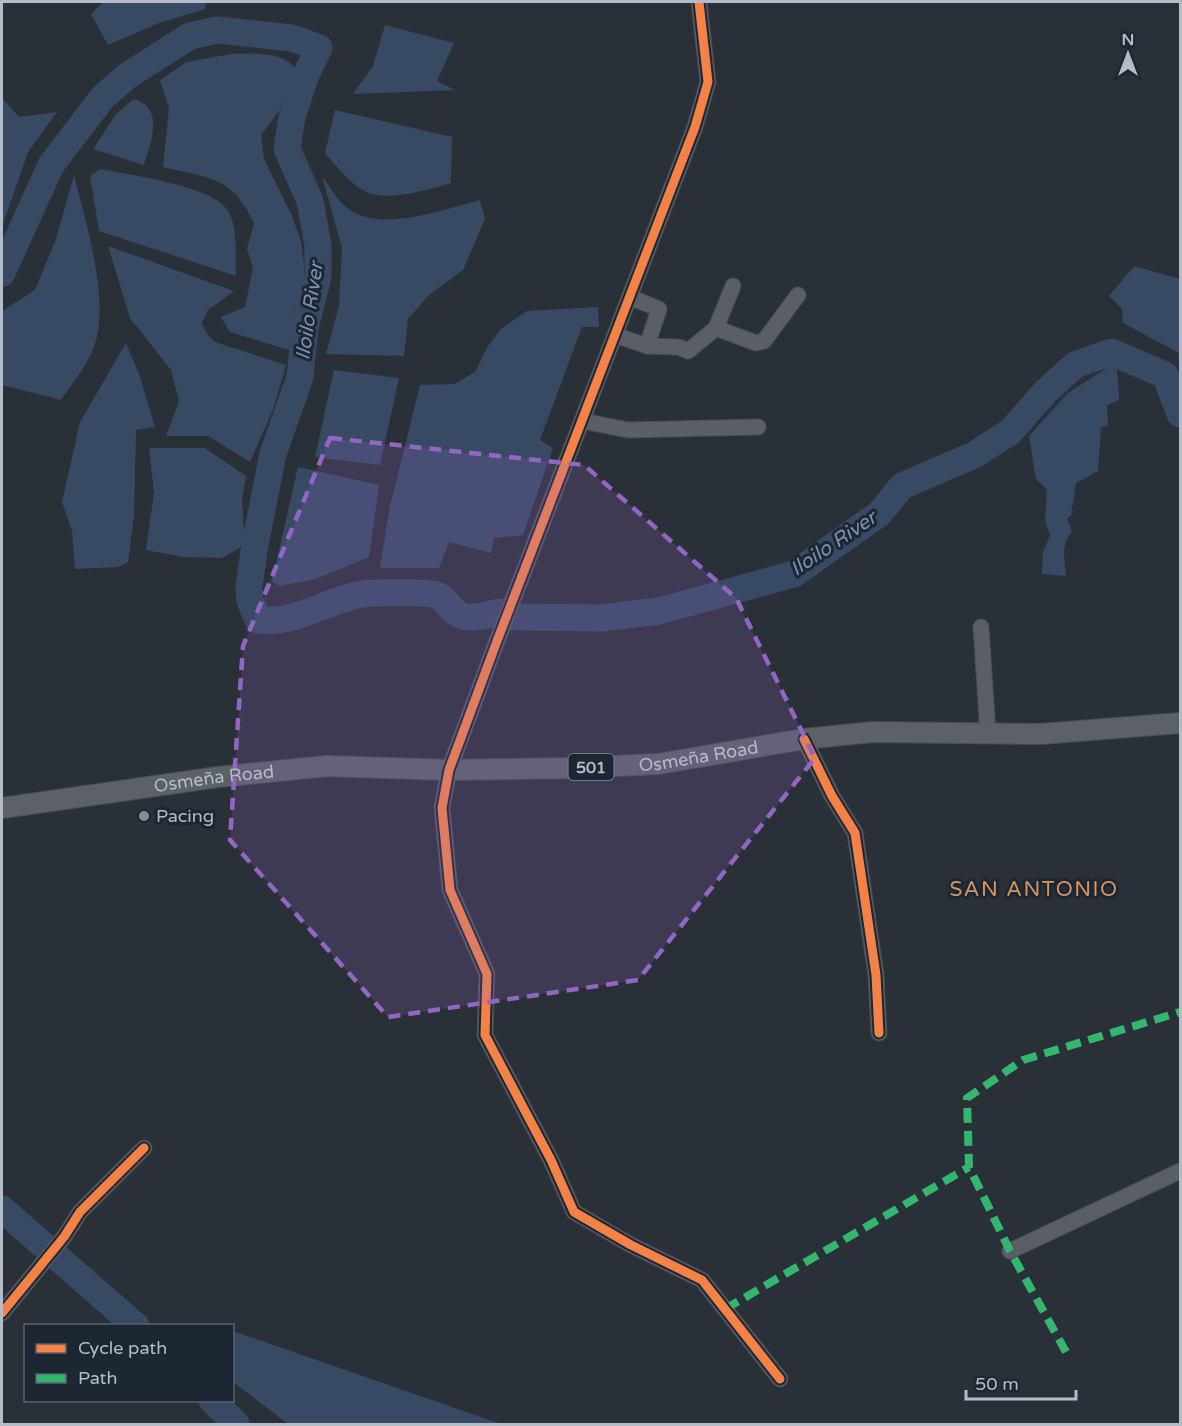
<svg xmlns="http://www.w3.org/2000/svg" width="1182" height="1426" font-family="'Varela Round',sans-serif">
<rect width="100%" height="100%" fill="#2a3038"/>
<g fill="#384963">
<path d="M103 2H207L205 9 159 23 108 45 91 14Z"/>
<path d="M385 25 454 43 437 81 455 90 353 94 373 66Z"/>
<path d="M231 54C251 54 281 50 295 68L280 110 261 135 264 159 292 216 301 241 304 264V293L295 311 289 350 230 332 221 317 245 307 253 268 247 249 254 223C232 176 209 178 163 167L169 108 160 80 187 62Z"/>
<path d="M2 98 19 117 57 112 28 152 2 227Z"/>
<path d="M134 99C165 108 151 142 144 165L93 149 116 114Z"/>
<path d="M335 110 452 137 451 183C431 189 397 199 376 195 355 191 338 168 325 153Z"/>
<path d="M101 169C130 175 206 185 225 207 239 222 235 257 236 276L99 231 90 176Z"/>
<path d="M74 175C85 221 112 304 93 349 86 367 72 384 61 400L2 385V311L35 290 56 239Z"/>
<path d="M322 176C329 186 336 198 345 206 375 235 446 209 480 200L485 219 463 270 429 295 408 319 404 356 326 354 339 306 342 248Z"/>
<path d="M108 246 234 291 208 310 202 323 207 334 215 342 286 365 273 410 250 462 208 436H166L179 401 171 370 130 318Z"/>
<path d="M1134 266 1180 279 1179 353 1123 323 1122 309 1109 296Z"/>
<path d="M598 307 599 327H582L540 440 553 448 523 535 494 538 491 553 449 542 439 568H380L390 506 420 385 454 384 475 372 488 346 502 328 527 311Z"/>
<path d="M126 343 140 377 155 427 136 430 134 516 128 562 119 567 75 569 72 531 62 502 80 422Z"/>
<path d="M1110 366 1117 369 1119 400 1107 405 1108 426 1101 427 1098 471 1076 483 1071 515 1067 519 1072 531C1060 546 1065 558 1066 576L1042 574 1043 552 1050 535 1045 521 1047 490 1036 479 1029 436 1068 393Z"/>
<path d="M334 370 399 378 380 465 315 457Z"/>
<path d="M149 448H205L246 476 242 499 245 545 222 558 183 557 146 550 154 493Z"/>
<path d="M298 467 379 485 369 557 316 579 280 586 272 581Z"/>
<path d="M233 1331 501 1424H288L233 1382Z"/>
</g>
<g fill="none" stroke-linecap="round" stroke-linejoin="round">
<g stroke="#384963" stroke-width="27">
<path d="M2 273 51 165 102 98 127 76 190 36 217 30 292 38 319 48 305 77 292 117 287 149 310 201 318 245V277L305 328 300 377 273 454 255 545 249 586 250 601 258 620C300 625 333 595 372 593 387 593 423 591 436 595 446 598 446 604 453 610 466 623 484 615 500 612"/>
<path d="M513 617 602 618 659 611 794 574 879 514 902 486 974 455 1010 432 1046 391 1075 365 1111 352 1165 375 1180 414"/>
<path d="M2 1209 136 1326"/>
<path d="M212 1400 236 1424"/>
</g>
<g stroke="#484c53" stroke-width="17">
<g id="minor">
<path d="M699 2 708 82 695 127 497 641 449 770 442 808 450 890 487 974 485 1035 551 1160 574 1212 631 1245 702 1280 780 1379"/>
<path d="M630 297 659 309 647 346"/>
<path d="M716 328 756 343 764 341 798 295"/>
<path d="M615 335 647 346 678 347 688 351 716 328 733 286"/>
<path d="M583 421 628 430 758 427"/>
<path d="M981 627 988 734"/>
<path d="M804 739 832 796 855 833 876 975 879 1033"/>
<path d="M1010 1251 1180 1171"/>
<path d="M2 1313 64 1237 80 1212 144 1148"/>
</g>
</g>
<g stroke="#484c55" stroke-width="22">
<g id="major">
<path id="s1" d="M2 808 218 777 327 766 449 770 574 768 658 764 804 739 873 732 1040 734 1180 723"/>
</g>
</g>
<use href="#minor" stroke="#5a5e66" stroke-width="15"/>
<use href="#major" stroke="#5c6168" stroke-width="20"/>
<g stroke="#33b770" stroke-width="8" stroke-dasharray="15 8" stroke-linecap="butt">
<path d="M725 1309 969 1167"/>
<path d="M1066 1352 1010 1251 969 1167 967 1098 1023 1060 1180 1012"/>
</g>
<g stroke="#1d2633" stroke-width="13">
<g id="cycleway">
<path d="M699 2 708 82 695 127 497 641 449 770 442 808 450 890 487 974 485 1035 551 1160 574 1212 631 1245 702 1280 780 1379"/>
<path d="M804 739 832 796 855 833 876 975 879 1033"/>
<path d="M2 1313 64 1237 80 1212 144 1148"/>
</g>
</g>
<use href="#cycleway" stroke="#f48246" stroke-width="9"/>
</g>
<path fill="#9266c3" fill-opacity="0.2" stroke="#9266c3" stroke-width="4.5" stroke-dasharray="12 8" stroke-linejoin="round" d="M330 438 584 465 736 598 815 758 638 980 388 1017 230 840 243 646Z"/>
<circle fill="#848b96" stroke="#1d2633" stroke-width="2" cx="144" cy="816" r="6"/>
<g text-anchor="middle" stroke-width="6" stroke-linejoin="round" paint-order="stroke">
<rect fill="#1d2633" stroke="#878f9c" stroke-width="1.5" x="568.5" y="754" width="45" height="26" rx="4.5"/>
<g font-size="16" font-weight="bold" fill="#b4bcc9">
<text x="591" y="773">501</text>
</g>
<g font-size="18" fill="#b4bcc9" stroke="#1d2633">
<text dy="6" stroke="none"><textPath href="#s1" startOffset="700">Osmeña Road</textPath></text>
<text dy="6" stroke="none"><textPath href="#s1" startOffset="214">Osmeña Road</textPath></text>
</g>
<g font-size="18" fill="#b4bcc9" stroke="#1d2633" text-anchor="start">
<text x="156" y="822">Pacing</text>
</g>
<g font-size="20" font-style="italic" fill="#7c92b1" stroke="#1d2633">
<text transform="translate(309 311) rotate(-82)" y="7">Iloilo River</text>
<text transform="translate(833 543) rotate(-34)" y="7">Iloilo River</text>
</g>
<g font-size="21" letter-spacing="1.5" fill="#d59563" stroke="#1d2633">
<text x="1034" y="896">SAN ANTONIO</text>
</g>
</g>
<rect width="1182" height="1426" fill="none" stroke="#b4bcc9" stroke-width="6"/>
<rect x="24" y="1324" width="210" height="78" fill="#1d2633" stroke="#59626f" stroke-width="1.5"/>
<rect x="36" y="1344" width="30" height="9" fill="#f48246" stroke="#59626f" stroke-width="1.5"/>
<text x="78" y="1354" font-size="18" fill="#b4bcc9">Cycle path</text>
<rect x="36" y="1374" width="30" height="9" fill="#33b770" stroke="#59626f" stroke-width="1.5"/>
<text x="78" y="1384" font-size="18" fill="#b4bcc9">Path</text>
<g transform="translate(1128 54)" stroke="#1d2633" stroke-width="4.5" paint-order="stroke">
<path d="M0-4.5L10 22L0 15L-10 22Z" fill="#b4bcc9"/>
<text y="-9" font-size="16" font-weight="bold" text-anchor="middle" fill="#b4bcc9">N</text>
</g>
<path d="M966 1390v9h110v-9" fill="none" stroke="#b4bcc9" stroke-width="3"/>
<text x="975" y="1390" font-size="18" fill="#b4bcc9" stroke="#1d2633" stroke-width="4.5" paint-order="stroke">50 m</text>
</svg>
